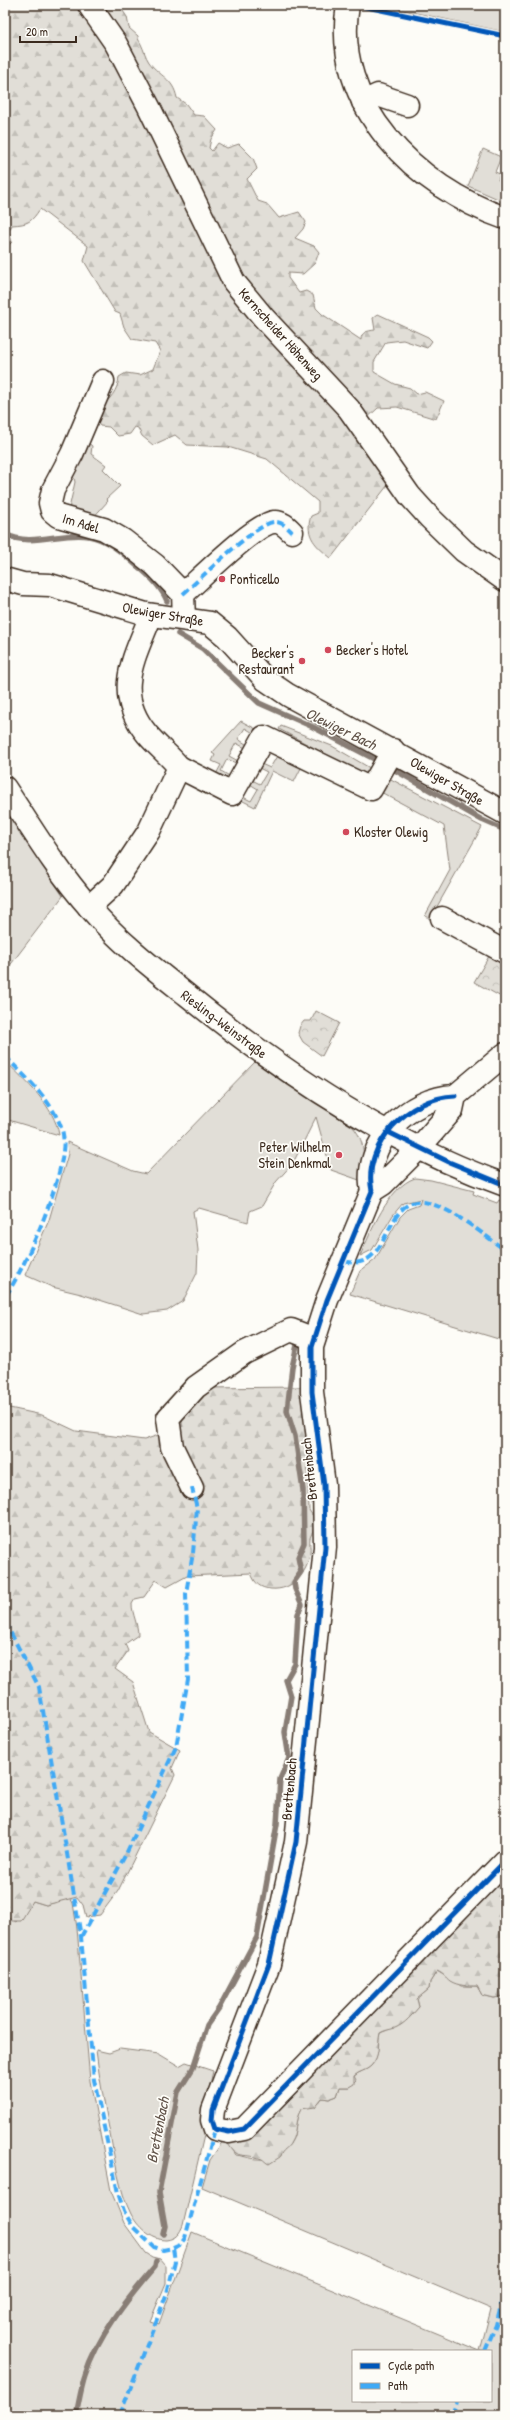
<svg xmlns="http://www.w3.org/2000/svg" width="510" height="2420" font-family="'Patrick Hand',sans-serif">
<defs>
<pattern id="forest-firs" width="22" height="20" patternUnits="userSpaceOnUse"><rect width="22" height="20" fill="#e1ded7"/><path d="M5 1l3.5 6h-7zM16 11l3.5 6h-7z" fill="#c2bfb8"/></pattern>
<pattern id="park-crowns" width="20" height="18" patternUnits="userSpaceOnUse"><rect width="20" height="18" fill="#e1ded7"/><path d="M2 6a3 3 0 1 1 6 0M12 15a3 3 0 1 1 6 0" fill="none" stroke="#c2bfb8"/></pattern>
</defs>
<rect width="100%" height="100%" fill="#fdfcf7"/>
<filter id="ink" filterUnits="userSpaceOnUse"><feTurbulence type="fractalNoise" baseFrequency=".025" numOctaves="2"/><feDisplacementMap in="SourceGraphic" scale="8" xChannelSelector="R" yChannelSelector="G"/><feConvolveMatrix kernelMatrix="1 2 1 2 8 2 1 2 1" color-interpolation-filters="sRGB"/></filter>
<g filter="url(#ink)">
<g fill="#e1ded7" stroke="#8e847a" fill-rule="evenodd">
<path d="M379 5H505V32Z"/>
<path d="M483 149 501 157 495 172 500 174 498 180 502 182 501 185 505 187V202L468 186Z"/>
<path d="M87 442 92 446 91 454 106 465 103 469 120 486 106 499 108 501 91 520 69 509 75 482 74 478 67 473Z"/>
<path d="M241 721 258 730 255 734 245 728 238 739 249 746 247 749 236 743 229 756 240 762 238 764 227 759 221 771 231 777 228 782 215 776 221 765 212 761 215 755 212 753Z"/>
<path d="M281 726 332 746 375 771 371 779 279 729Z"/>
<path d="M277 756 304 762 294 782 272 771 255 807 239 799 241 796 251 801 258 789 248 783 250 779 260 784 267 772 257 767 259 763 270 768Z"/>
<path d="M385 776 482 827 430 919 425 916 450 870 444 826 377 790Z"/>
<path d="M5 809 63 896 5 972Z"/>
<path d="M5 1061C25 1080 55 1107 59 1135L5 1119Z"/>
<path d="M255 1062 353 1127C367 1143 364 1162 362 1181L331 1170 316 1117 293 1163 276 1182 262 1206 250 1211 248 1222 199 1208 193 1211 198 1250 197 1273 183 1301 167 1311 143 1314 81 1294 52 1287 25 1275 49 1220 68 1154 67 1142 133 1171 146 1174Z"/>
<path d="M415 1178 431 1180 474 1191 473 1194 497 1203 499 1200 505 1202V1341L350 1294 360 1271 375 1260 400 1217 408 1209 419 1205 421 1199 403 1203 393 1215 372 1250 360 1256C371 1232 388 1187 415 1178Z"/>
<path d="M70 1898 73 1903 77 1928 90 2081 111 2191 124 2223 146 2253 152 2257 160 2259 166 2266V2283L150 2321 159 2324 192 2232 480 2351 491 2309 202 2187 210 2160 225 2138 236 2155C244 2156 255 2160 263 2159 275 2156 291 2148 294 2135 296 2125 296 2118 301 2109 310 2105 317 2108 322 2098L329 2099 337 2096 340 2087H349L356 2080 354 2076C359 2071 366 2071 371 2066 380 2056 377 2045 380 2033L402 2024 419 2007 417 1999 429 1989 430 1982 437 1971 461 1986H477L482 1995 494 1998 505 1996V2415H5V1915L16 1922 33 1901 46 1905ZM353 2351H491V2401H353Z"/>
<path d="M120 2049 159 2054 179 2066 186 2062 213 2071 204 2111 205 2131 183 2225C180 2233 176 2239 166 2240 151 2240 137 2226 131 2214 119 2190 115 2160 110 2134 105 2106 99 2078 96 2050L109 2053Z"/>
</g>
<g fill="url(#forest-firs)" stroke="#8e847a">
<path d="M5 5H119L127 17 129 28 138 36C138 40 139 40 141 44 144 50 145 56 149 62 160 77 173 78 177 98L186 104 194 115 204 116 217 130 211 139 209 148 212 151 218 143 227 148 239 144 253 158 257 169 247 179 258 201 267 204 279 218 299 212 306 222 303 229 295 238 314 246 319 252 315 263 303 274 288 273V278L299 293 306 291 313 295 316 308 322 314 361 340C361 332 367 331 375 330L373 318 378 314 428 337 432 341 427 348 403 340 386 342 374 362V372L395 384 410 388 417 394 425 392 444 401 436 419 397 407 378 408 364 421 391 481 331 558C317 547 304 536 311 516L318 513V502L267 459 228 447 187 445 175 435 153 445 142 436 138 428 135 427 130 434 118 436 109 427 100 426 97 422 99 408C110 400 118 390 119 377L126 373 140 375 153 369 160 351 155 343 132 339 124 327 120 314 115 312 84 261 88 246 40 209C31 222 29 224 12 225L9 231 12 242 5 249Z"/>
<path d="M301 1387 307 1449 309 1510 316 1521C315 1527 312 1532 310 1538 309 1543 311 1548 310 1553 308 1572 293 1591 271 1589 260 1588 255 1584 251 1573L187 1576 167 1587 156 1580 144 1597 135 1599 132 1604C132 1614 138 1624 138 1635L125 1644 128 1651 115 1669 133 1682 149 1732 180 1750 172 1768 175 1775 118 1891 100 1915 86 1917 83 1905 77 1897 46 1905 33 1901 21 1921H12L5 1915V1407L42 1415 76 1431 144 1440 182 1427V1419L205 1388Z"/>
<path d="M505 1870V1996L494 1998 482 1995 477 1986C468 1986 458 1986 450 1981 445 1977 444 1974 437 1971L430 1982 429 1989 417 1999 419 2007C412 2015 405 2024 395 2028 389 2030 385 2030 380 2033 377 2045 381 2055 371 2066 366 2071 359 2071 354 2076V2084L349 2087H340L337 2096 329 2099 322 2098 315 2107 301 2109C294 2121 297 2132 291 2142 288 2149 282 2149 280 2157L269 2164C266 2163 264 2160 262 2159 240 2151 238 2163 225 2138Z"/>
</g>
<g fill="url(#park-crowns)" stroke="#8e847a">
<path d="M492 951 505 958V999L474 982Z"/>
<path d="M316 1011 339 1023 322 1056 303 1042 298 1033 300 1026 304 1021H311Z"/>
</g>
<g fill="none" stroke-linecap="round" stroke-linejoin="round">
<g stroke="#887d74" stroke-width="5.5">
<path d="M5 534C31 548 62 531 89 536 107 539 123 553 136 565 149 575 161 586 167 601"/>
<path d="M178 634 203 649 259 703 313 727 380 762"/>
<path d="M388 766 482 820 505 830"/>
<path d="M163 2234 165 2226 159 2192 178 2092 193 2068 207 2025 219 2008 257 1937 277 1824 280 1779 289 1758 285 1732 291 1696 286 1680 295 1664 298 1614 302 1605 295 1589 294 1582 301 1572 298 1557 304 1543 303 1490 295 1436 287 1411 292 1367 297 1345"/>
<path d="M76 2415C79 2402 81 2388 85 2376 97 2337 128 2298 155 2267L156 2261"/>
</g>
<g stroke="#3b2a1e" stroke-width="25">
<g id="minor">
<path d="M89 5 116 44 149 107 234 282 263 317 349 409 410 496 430 518 464 551 505 580"/>
<path d="M348 5C331 105 417 188 505 218"/>
<path d="M363 102 378 95 407 105"/>
<path d="M103 381 72 454 53 490 50 503 52 511 58 516 104 529 123 540 155 565 183 594 184 619"/>
<path d="M5 579 23 584 50 585 146 614 210 623 227 637 266 680 288 695 505 813"/>
<path d="M183 594C199 580 256 523 274 522 281 521 287 527 292 532"/>
<path d="M151 615C135 657 112 692 147 734 157 746 169 755 179 767"/>
<path d="M89 907 113 885 149 831 179 767 232 794 264 737 371 789 393 750"/>
<path d="M442 918 505 952"/>
<path d="M455 1096C409 1097 362 1144 372 1191L327 1300 312 1347V1392L324 1485 325 1547 296 1842 269 1964 213 2110 212 2120 215 2129 229 2132 244 2129 505 1861"/>
<path d="M372 1191 383 1184 419 1148 452 1110 455 1096 505 1054"/>
<path d="M192 1488 172 1447 168 1418 196 1387 244 1353 291 1330 314 1339"/>
</g>
</g>
<g stroke="#3b2a1e" stroke-width="25">
<path id="major" d="M5 788C32 829 57 871 90 908 118 941 153 968 187 995 282 1072 389 1144 505 1185"/>
</g>
<use href="#minor" stroke="#fdfcf7" stroke-width="22"/>
<use href="#major" stroke="#fdfcf7" stroke-width="22"/>
<g stroke="#3fa9f5" stroke-width="4" stroke-dasharray="8 4" stroke-linecap="butt">
<path d="M183 594C199 580 256 523 274 522 281 521 287 527 292 532"/>
<path d="M5 1056C26 1078 53 1101 62 1130 73 1163 25 1268 5 1297"/>
<path d="M344 1261C391 1275 383 1196 424 1202 449 1206 484 1235 505 1250"/>
<path d="M5 1622 39 1687 81 1937 94 2080 118 2193 124 2211 133 2227 154 2247 163 2250 173 2248 180 2245 185 2238 215 2129"/>
<path d="M81 1937 126 1854 176 1747 188 1679 186 1593 193 1553 197 1508 192 1488"/>
<path d="M485 2351 496 2325 505 2289"/>
<path d="M120 2415 167 2293 175 2261 173 2248"/>
<path d="M452 2415 457 2401"/>
</g>
<g stroke="#fdfcf7" stroke-width="8">
<g id="cycleway">
<path d="M357 5 505 36"/>
<path d="M455 1096C409 1097 362 1144 372 1191L327 1300 312 1347V1392L324 1485 325 1547 296 1842 269 1964 213 2110 212 2120 215 2129 229 2132 244 2129 505 1861"/>
<path d="M388 1132 449 1162 505 1185"/>
</g>
</g>
<use href="#cycleway" stroke="#0057b8" stroke-width="5"/>
</g>
</g>
<g fill="#d1495b" stroke="#fdfcf7" stroke-width="1.5">
<circle cx="222" cy="579" r="4"/>
<circle cx="328" cy="650" r="4"/>
<circle cx="302" cy="661" r="4"/>
<circle cx="346" cy="832" r="4"/>
<circle cx="339" cy="1155" r="4"/>
</g>
<g text-anchor="middle" stroke-width="3.5" stroke-linejoin="round" paint-order="stroke">
<g font-size="14" fill="#3b2a1e" stroke="#fdfcf7">
<text transform="translate(281 334) rotate(48)" y="5">Kernscheider Höhenweg</text>
<text transform="translate(81 523) rotate(17)" y="5">Im Adel</text>
<text transform="translate(163 614) rotate(10)" y="5">Olewiger Straße</text>
<text transform="translate(447 781) rotate(30)" y="5">Olewiger Straße</text>
<text transform="translate(224 1024) rotate(37)" y="5">Riesling-Weinstraße</text>
<text transform="translate(309 1469) rotate(-96)" y="5">Brettenbach</text>
<text transform="translate(289 1789) rotate(-85)" y="5">Brettenbach</text>
</g>
<g font-size="14" fill="#3b2a1e" stroke="#fdfcf7" text-anchor="start">
<text x="230" y="584">Ponticello</text>
<text x="336" y="655">Becker's Hotel</text>
<text x="294" y="658" text-anchor="end">Becker's<tspan x="294" dy="16">Restaurant</tspan></text>
<text x="354" y="837">Kloster Olewig</text>
<text x="331" y="1152" text-anchor="end">Peter Wilhelm<tspan x="331" dy="16">Stein Denkmal</tspan></text>
</g>
<g font-size="15" font-style="italic" fill="#615349" stroke="#fdfcf7">
<text transform="translate(341 729) rotate(26)" y="5">Olewiger Bach</text>
<text transform="translate(158 2130) rotate(-79)" y="5">Brettenbach</text>
</g>
</g>
<rect width="510" height="2420" fill="none" stroke="#fdfcf7" stroke-width="20"/>
<rect x="10" y="10" width="490" height="2400" fill="none" stroke="#3b2a1e" stroke-width="1.5" filter="url(#ink)"/>
<rect x="352" y="2350" width="140" height="52" fill="#fdfcf7" stroke="#afa8a0"/>
<rect x="360" y="2363" width="20" height="6" fill="#0057b8" stroke="#afa8a0"/>
<text x="388" y="2370" font-size="12" fill="#3b2a1e">Cycle path</text>
<rect x="360" y="2383" width="20" height="6" fill="#3fa9f5" stroke="#afa8a0"/>
<text x="388" y="2390" font-size="12" fill="#3b2a1e">Path</text>
<path d="M20 36v6h56v-6" fill="none" stroke="#3b2a1e" stroke-width="2"/>
<text x="26" y="36" font-size="12" fill="#3b2a1e" stroke="#fdfcf7" stroke-width="3" paint-order="stroke">20 m</text>
</svg>
